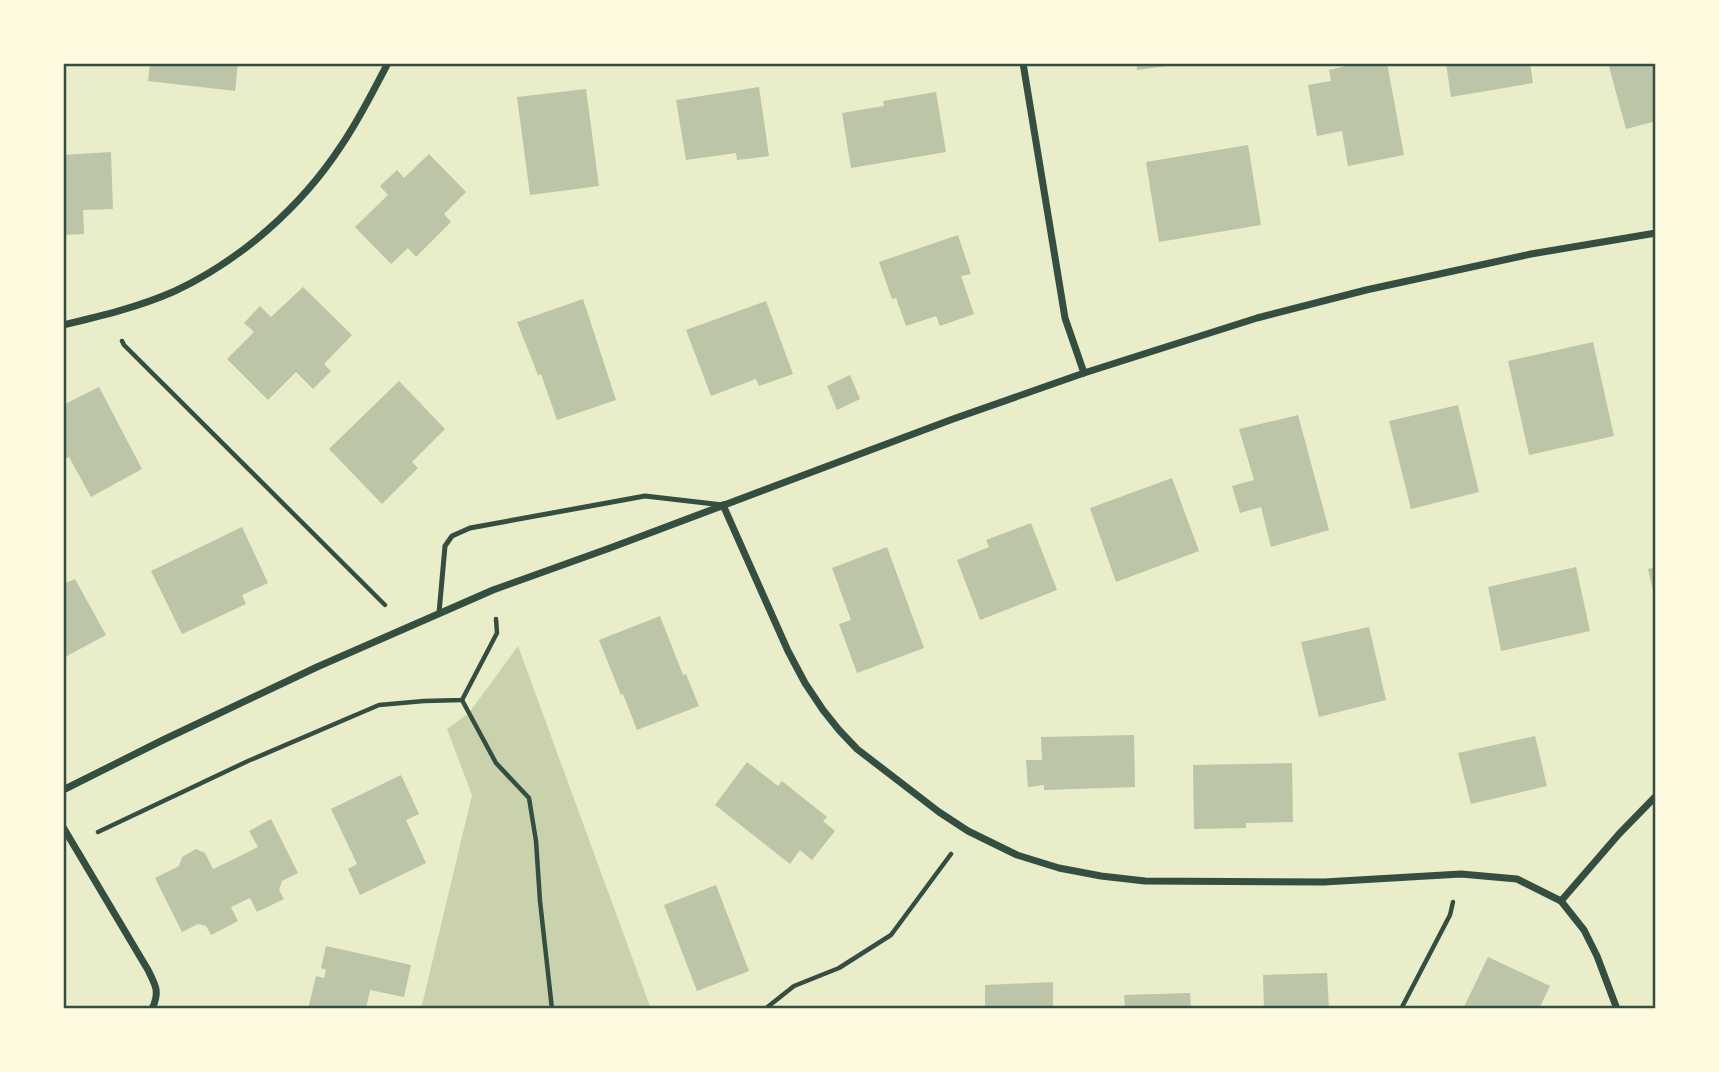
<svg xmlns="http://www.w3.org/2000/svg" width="1719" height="1072" font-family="'IBM Plex Sans',sans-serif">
<rect width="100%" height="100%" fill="#e9edc9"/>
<path fill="#cad2ad" d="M518 646 651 1009H421L472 795 447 729 469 713Z"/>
<g fill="#bcc5a7">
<path d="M150 63H238L235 91 148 81Z"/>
<path d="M1136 63H1176V65L1137 70Z"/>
<path d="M1359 63H1387L1404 155 1348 166 1342 131 1317 136 1308 85 1331 81 1329 70Z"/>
<path d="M1446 63H1530L1533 83 1451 97Z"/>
<path d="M1608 63H1656V121L1626 129Z"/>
<path d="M759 87 769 156 737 160 736 153 686 160 676 100Z"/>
<path d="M586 89 599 186 530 195 517 97Z"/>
<path d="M936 92 946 152 851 168 842 113 884 106 883 101Z"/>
<path d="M1248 145 1261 225 1159 242 1146 162Z"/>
<path d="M111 152 113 209 83 210 84 234 63 235V155Z"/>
<path d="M429 154 466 192 444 214 451 222 416 257 408 248 391 264 355 227 388 195 380 186 397 170 404 178Z"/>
<path d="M958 235 971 274 961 276 974 314 940 326 936 316 906 326 896 298 892 299 879 262Z"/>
<path d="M303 287 352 335 324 364 331 371 313 389 296 372 268 400 227 359 254 332 244 323 260 306 271 317Z"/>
<path d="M583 299 616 400 557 420 541 374 538 375 517 322Z"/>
<path d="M766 301 793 374 759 386 756 379 711 396 686 330Z"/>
<path d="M1593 342 1614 436 1529 455 1508 361Z"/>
<path d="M850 375 860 399 837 410 827 386Z"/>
<path d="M399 381 445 429 412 462 418 468 382 504 329 449Z"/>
<path d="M99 387 142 469 91 497 69 457 63 460V405Z"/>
<path d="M1458 405 1479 492 1411 509 1389 421Z"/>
<path d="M1298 415 1329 530 1271 547 1261 507 1240 513 1232 486 1254 480 1239 429Z"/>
<path d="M1172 478 1199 551 1116 582 1090 508Z"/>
<path d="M1031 523 1057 590 980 620 957 560 989 547 986 540Z"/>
<path d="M242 527 268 583 242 595 246 604 182 634 151 571Z"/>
<path d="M887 547 924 648 857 673 839 624 851 620 832 568Z"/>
<path d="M1576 567 1590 631 1501 651 1488 587Z"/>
<path d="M1656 567V600H1655L1648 569Z"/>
<path d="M75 579 106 635 63 658V584Z"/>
<path d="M660 616 683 675 686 674 699 706 637 730 623 694 621 695 599 640Z"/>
<path d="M1369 627 1386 700 1319 717 1301 642Z"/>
<path d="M1134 735 1135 787 1044 790V785L1028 787 1026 760H1042L1041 737Z"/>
<path d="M1535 736 1547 786 1471 804 1458 753Z"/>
<path d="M747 762 778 786 782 781 827 817 823 821 835 831 812 860 800 850 790 864 715 805Z"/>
<path d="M1292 763 1293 822 1246 823V828L1194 829 1193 765Z"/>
<path d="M401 775 419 814 406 820 426 863 360 895 348 869 357 864 331 809Z"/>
<path d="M271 819 298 873 282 881 279 890 284 899 257 912 250 898 231 907 238 921 211 935 206 926 198 924 182 932 155 878 179 866 182 857 196 849 205 853 213 869 232 860 258 847 249 831Z"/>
<path d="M716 885 749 971 697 991 664 905Z"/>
<path d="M326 946 411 965 404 997 370 990 366 1009H308L316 976 324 978 326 970 321 968Z"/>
<path d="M1488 957 1550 986 1539 1009H1463Z"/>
<path d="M1327 973 1329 1009H1264L1263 975Z"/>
<path d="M1053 982V1009H985V985Z"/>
<path d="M1190 993 1191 1009H1125L1124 995Z"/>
</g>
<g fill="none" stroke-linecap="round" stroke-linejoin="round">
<g stroke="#344e41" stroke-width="4.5">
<path d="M122 341 124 345 385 605"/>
<path d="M462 700 496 763 529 798 536 841 540 901 552 1009"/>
<path d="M98 832 248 761 379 705 424 701 462 700 497 633 496 619"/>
<path d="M765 1009 794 986 839 968 891 935 951 854"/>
<path d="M1401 1009 1450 915 1453 902"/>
</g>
<path stroke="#344e41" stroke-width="5" d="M439 613 445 546 452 536 470 528 645 496 723 505"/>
<g stroke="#344e41" stroke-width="7">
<path d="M1023 63 1065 318 1084 373"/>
<path d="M63 325C101 316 139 307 175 291 241 260 301 207 341 146 359 120 373 91 388 63"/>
<path d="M723 505 788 651 805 683 823 710 839 730 857 749 939 812 968 831 1017 855 1059 868 1101 876 1145 881 1324 882 1461 874 1517 879 1561 901 1584 930 1597 956 1617 1009"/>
<path d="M63 790 163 740 317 667 493 590 610 548 953 419 1084 373 1257 318 1366 290 1531 254 1656 233"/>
<path d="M63 827 148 970C156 986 160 992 152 1009"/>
<path d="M1561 901 1619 834 1656 796"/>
</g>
</g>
<rect width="1719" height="1072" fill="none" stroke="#fefae0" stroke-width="130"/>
<rect x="65" y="65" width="1589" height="942" fill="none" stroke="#344e41" stroke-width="2.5"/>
</svg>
